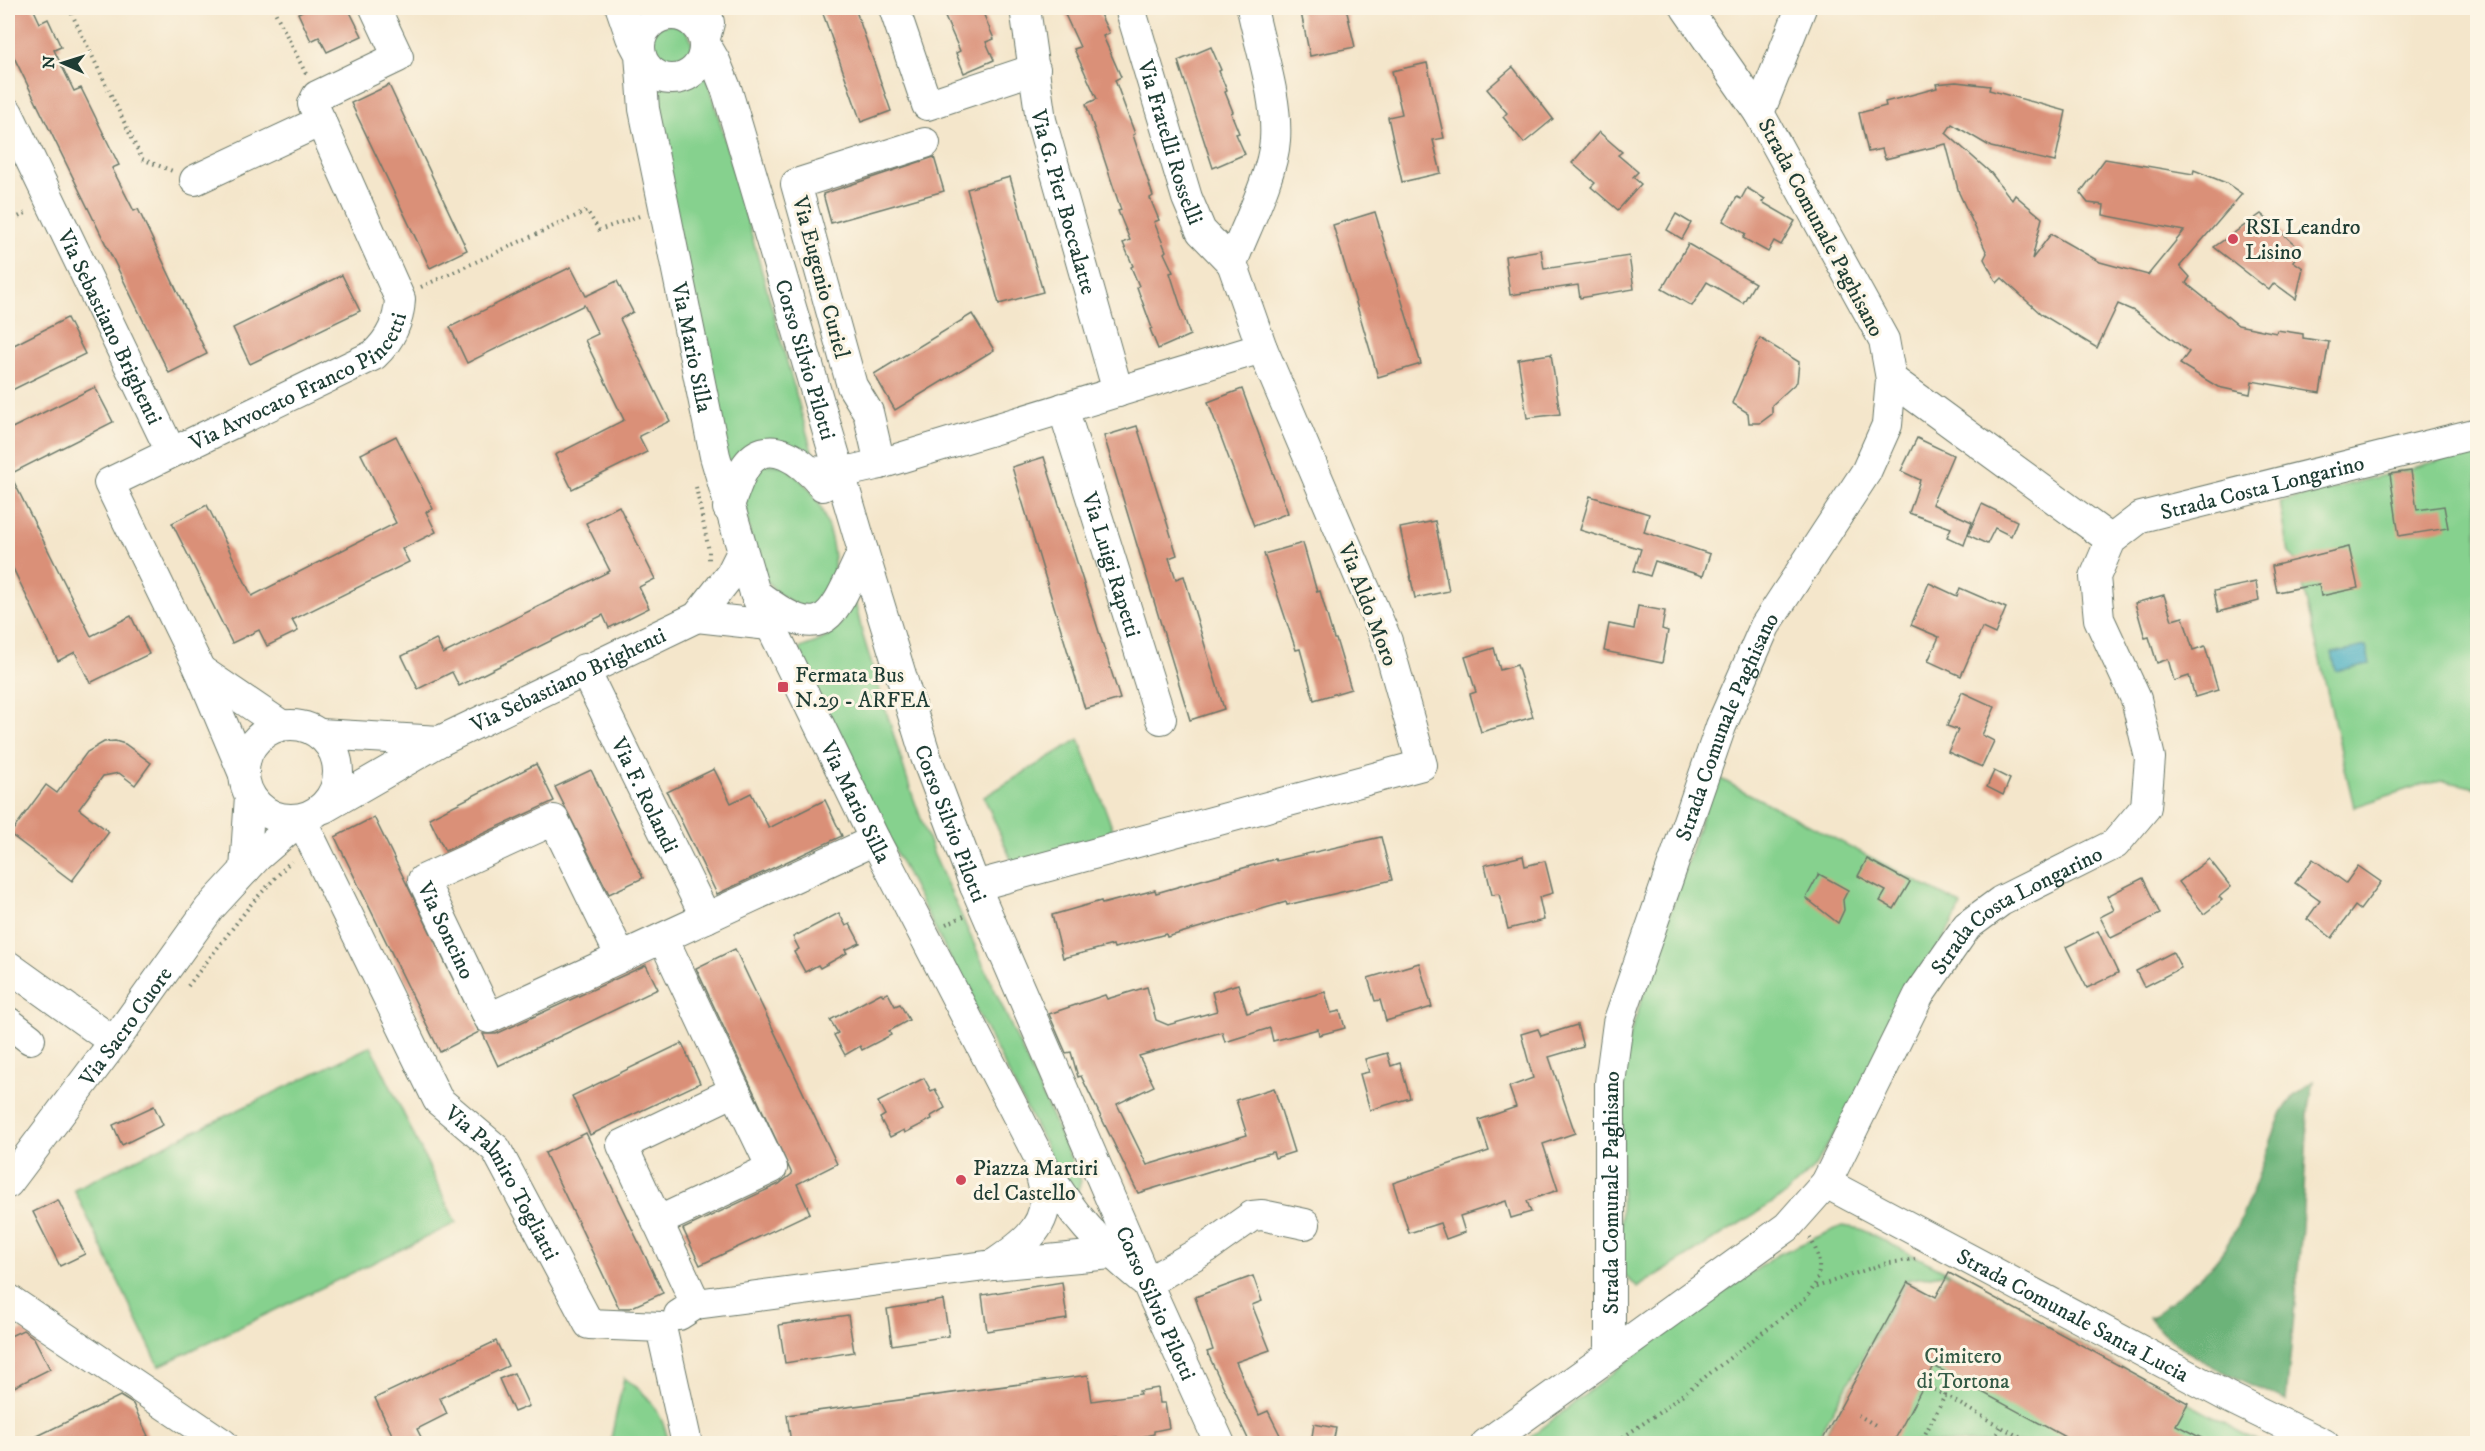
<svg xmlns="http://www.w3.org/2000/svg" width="2485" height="1451" font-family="'IM FELL DW Pica',serif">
<rect width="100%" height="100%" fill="#fcf5e5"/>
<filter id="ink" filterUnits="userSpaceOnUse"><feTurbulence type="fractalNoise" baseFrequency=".0167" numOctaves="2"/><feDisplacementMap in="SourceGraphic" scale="12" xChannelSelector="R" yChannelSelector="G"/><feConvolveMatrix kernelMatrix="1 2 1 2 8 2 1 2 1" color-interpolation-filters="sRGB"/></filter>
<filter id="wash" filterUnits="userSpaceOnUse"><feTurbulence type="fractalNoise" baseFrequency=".008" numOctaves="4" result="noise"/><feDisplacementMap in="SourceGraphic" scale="24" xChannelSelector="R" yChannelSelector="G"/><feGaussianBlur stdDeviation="1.35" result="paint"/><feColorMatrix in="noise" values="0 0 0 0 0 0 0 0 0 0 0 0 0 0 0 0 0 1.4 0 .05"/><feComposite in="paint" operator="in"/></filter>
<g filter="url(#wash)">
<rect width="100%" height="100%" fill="#f4e6cb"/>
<g fill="#86d18e" stroke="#528761" stroke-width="1.5">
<circle cx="670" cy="46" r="22"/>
<path d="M705 68 815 462 726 471 648 82C674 89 689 92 705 68Z"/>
<path d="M2477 451V788L2444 781 2423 784 2354 807 2297 561 2289 553 2280 502Z"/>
<path d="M761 465 785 466C794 475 807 484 814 495 832 523 853 603 804 610L777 593 757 569 742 494Z"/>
<path d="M853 593 863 636 911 791 934 855 1081 1181 1074 1202 797 658 800 648C836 636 841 630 853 593Z"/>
<path d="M1079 739 1115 835 1014 866 984 797Z"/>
<path d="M1715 776 1962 905 1858 1095 1814 1168 1782 1197 1638 1287 1621 1273 1622 1079 1629 1038Z"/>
<path d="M371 1046 456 1223 159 1366 74 1189Z"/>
<path d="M1842 1226 1861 1229 1949 1273 2261 1443H1821L1908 1282 1936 1297 1948 1273 1906 1280 1815 1443 1522 1444 1639 1352 1777 1255Z"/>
<path d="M624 1378C650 1395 662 1413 669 1443H610Z"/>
</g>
<path fill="#6cb379" stroke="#467856" stroke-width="1.5" d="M2314 1081 2308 1114 2302 1227 2286 1401C2240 1378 2181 1359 2149 1317L2155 1315C2179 1294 2208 1274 2225 1248 2249 1210 2265 1154 2282 1112L2294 1096Z"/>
<path fill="#41abc0" stroke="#30747a" stroke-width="1.5" d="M2366 646 2370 664 2336 671 2332 653Z"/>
<g id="blocks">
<g fill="#da9078">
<path d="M8 8H33L40 23 48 19 61 47 54 50 74 91 81 88 119 165 112 168 134 211 138 209 207 354 169 373 8 45Z"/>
<path d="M308 8H348L362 36 327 52 319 37 311 41 298 13Z"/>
<path d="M821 8H855L891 111 861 122Z"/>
<path d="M941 8H981L994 39 986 42 994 60 964 73 956 53 960 51Z"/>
<path d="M1062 8H1097L1109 33 1103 36 1121 77 1115 80 1135 134 1133 135 1153 196 1150 198 1159 220 1154 222 1166 251 1164 253 1173 272 1170 273 1190 335 1158 349 1150 329 1152 328 1137 287 1139 286 1131 267 1133 266 1123 243 1130 240 1118 211 1121 210 1086 104 1097 99 1074 49 1080 47Z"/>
<path d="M1300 8H1346L1355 47 1310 56Z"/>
<path d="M1211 47 1221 70 1219 71 1227 91 1225 92 1233 112 1231 113 1239 133 1236 134 1245 154 1213 168 1178 61Z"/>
<path d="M1427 63 1444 138 1433 140 1441 173 1402 182 1388 117 1402 114 1392 71Z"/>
<path d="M1513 67 1553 119 1524 143 1503 117 1507 113 1487 89Z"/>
<path d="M1956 82 1990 86 1989 90 2066 111 2055 162 1991 147 1952 124 1946 133 1991 173 2012 200 2015 195 2042 218 2032 259 2051 234 2100 262 2148 275 2184 231 2103 215 2104 205 2088 203 2080 193 2105 159 2193 174 2194 170 2226 183 2242 194 2180 266 2190 277 2186 283 2238 325 2276 333 2277 330 2303 334V338L2329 342 2320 393 2252 381 2250 394 2218 387 2180 364 2189 352 2134 311 2118 304 2097 348 2041 314 2002 278 1997 283 1984 259 1987 253 1959 193 1946 144 1885 159 1882 149 1868 152 1859 113 1886 106 1885 102 1937 88 1936 84Z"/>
<path d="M389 85 467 250 430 268 351 103Z"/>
<path d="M1599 132 1622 152 1618 155 1638 172 1633 177 1641 184 1618 210 1591 187 1595 183 1572 163Z"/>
<path d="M934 157 944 191 831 223 823 194Z"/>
<path d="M1010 177 1043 292 999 304 967 189Z"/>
<path d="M1747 188 1765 199 1762 202 1795 221 1781 245 1774 241 1768 252 1743 238 1746 234 1723 221 1737 197 1741 199Z"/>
<path d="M1375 212 1421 364 1378 377 1333 225Z"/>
<path d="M1676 214 1691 223 1682 239 1667 230Z"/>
<path d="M2261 214 2301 250 2293 261 2303 268 2296 299 2274 283 2269 290 2214 247Z"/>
<path d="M1688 244 1755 283 1743 303 1707 282 1692 306 1662 289Z"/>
<path d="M1541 250 1544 269 1629 256 1634 289 1580 298 1578 285 1510 295 1505 256Z"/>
<path d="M571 267 586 296 617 281 633 312 620 319 670 421 639 436 647 452 572 489 555 455 624 420 585 340 598 334 584 305 467 363 450 327Z"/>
<path d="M342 275 360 311 250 364 233 328Z"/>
<path d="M972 314 994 350 895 410 874 374Z"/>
<path d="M67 318 85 354 8 392V348Z"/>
<path d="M1760 338 1799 362 1797 382 1772 405V414L1760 423H1749L1748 413 1732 403Z"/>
<path d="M1551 354 1560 414 1527 418 1518 359Z"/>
<path d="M95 387 113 422 10 474 91 636 131 616 149 654 90 683 75 652 58 661 8 558V430Z"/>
<path d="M1242 389 1288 513 1254 526 1208 402Z"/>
<path d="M1137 426 1177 555 1169 558 1176 579 1184 576 1224 709 1190 720 1104 436Z"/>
<path d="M396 436 433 509 426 512 436 532 402 549 409 562 292 620 298 631 267 646 259 630 232 643 172 523 207 505 252 596 396 523 361 454Z"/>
<path d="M1917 438 1953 455 1932 504 1972 522 1964 545 1947 537 1951 528 1909 513 1920 480 1901 471Z"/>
<path d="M1044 457 1120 699 1085 709 1012 467Z"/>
<path d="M2411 471 2417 510 2444 506 2448 528 2399 536 2390 474Z"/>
<path d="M1590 496 1649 514 1644 532 1710 554 1703 576 1655 561 1650 576 1634 571 1641 549 1580 530Z"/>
<path d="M1982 504 2017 521 2011 536 1995 528 1987 544 1968 535Z"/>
<path d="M619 506 655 579 639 587 649 608 609 628 603 615 459 686 452 672 418 689 402 656 436 639 443 654 610 571 586 523Z"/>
<path d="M1435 521 1449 591 1415 598 1400 528Z"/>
<path d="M1303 543 1317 592 1320 591 1334 639H1336L1351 689 1314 700 1300 649 1296 650 1264 554Z"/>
<path d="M2349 547 2358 588 2321 596 2319 584 2277 592 2272 566Z"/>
<path d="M2256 582 2259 601 2218 612 2214 591Z"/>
<path d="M1929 583 1957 596 1960 588 2006 608 1995 634 1982 628 1961 676 1928 661 1939 637 1911 625Z"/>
<path d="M2164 595 2172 620 2183 617 2193 650 2205 646 2218 690 2195 697 2189 676 2174 681 2168 659 2157 663 2149 637 2145 638 2135 603Z"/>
<path d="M1638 606 1665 611 1662 629 1668 631 1662 663 1604 651 1609 624 1634 629Z"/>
<path d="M1494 648 1500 670 1517 665 1533 717 1481 732 1470 694 1476 692 1465 657Z"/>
<path d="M1962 692 1995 707 1982 735 1994 741 1982 767 1948 752 1958 730 1947 726Z"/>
<path d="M115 741 125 744 151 763 135 785 119 773 103 776 79 809 109 832 72 881 10 834 46 785 57 793 87 752 104 742Z"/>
<path d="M536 764 554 801 445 851 429 818Z"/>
<path d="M714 769 731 803 751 793 769 828 825 800 842 836 717 894 667 792Z"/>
<path d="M591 770 643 878 609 894 555 787Z"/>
<path d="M1994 771 2010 779 2003 795 1987 787Z"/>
<path d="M374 817 479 1032 440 1052 335 837Z"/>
<path d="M1381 837 1392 880 1287 905 1286 902 1167 937 1166 934 1114 948 1113 945 1063 958 1052 915 1101 901 1102 904 1155 890 1156 893 1275 859 1276 861Z"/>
<path d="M1523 856 1525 866 1545 861 1553 893 1539 897 1544 920 1508 929 1499 894 1492 895 1485 865Z"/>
<path d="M1867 859 1910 882 1894 909 1880 901 1886 891 1858 876Z"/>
<path d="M2209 859 2231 887 2219 897 2222 900 2204 914 2179 882Z"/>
<path d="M2313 859 2346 883 2358 866 2381 882 2360 910 2355 906 2332 938 2307 919 2320 901 2295 883Z"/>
<path d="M1819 874 1848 890 1843 900 1844 910 1838 923 1806 898Z"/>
<path d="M2143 878 2160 914 2111 938 2100 917 2114 910 2107 896Z"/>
<path d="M839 913 846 926 850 924 860 943 845 950 847 953 820 968 818 965 805 972 794 952 799 949 793 937Z"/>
<path d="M2098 931 2118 973 2087 988 2066 947Z"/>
<path d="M735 949 837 1164 797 1184 810 1213 700 1265 683 1229 779 1184 792 1174 696 968Z"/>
<path d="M2173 952 2181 968 2144 987 2136 971Z"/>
<path d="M1419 963 1432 1007 1386 1021 1380 1000 1375 1001 1368 978Z"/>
<path d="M646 965 658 989 498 1066 483 1034H496Z"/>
<path d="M1238 984 1247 1013 1325 992 1331 1013 1340 1011 1345 1028 1319 1035 1318 1029 1273 1041 1270 1028 1225 1042 1222 1032 1139 1056 1154 1086 1117 1104 1147 1165 1247 1135 1236 1100 1274 1088 1294 1152 1275 1158 1273 1152 1138 1193 1081 1076 1078 1077 1071 1052 1066 1053 1049 1014 1105 995 1107 999 1147 987 1156 1020 1168 1025 1217 1011 1212 992Z"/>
<path d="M881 993 883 995 888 993 895 1006 900 1004 909 1020 889 1031 891 1035 862 1050 860 1046 845 1055 834 1035 838 1033 830 1020Z"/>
<path d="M1577 1025 1583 1047 1549 1057 1575 1133 1543 1144 1558 1190 1527 1201 1531 1212 1511 1218 1506 1201 1460 1216 1465 1232 1446 1239 1440 1223 1409 1233 1393 1183 1489 1151 1479 1120 1516 1107 1509 1087 1533 1078 1521 1034 1538 1029 1541 1036Z"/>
<path d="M682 1043 700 1083 590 1135 572 1096Z"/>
<path d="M1387 1053 1391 1066 1400 1063 1410 1098 1370 1110 1360 1074 1369 1072 1365 1059Z"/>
<path d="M924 1078 931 1091 935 1089 945 1108 931 1116 932 1119 905 1133 904 1130 890 1137 880 1118 885 1115 878 1102Z"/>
<path d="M154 1106 163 1125 122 1145 113 1125Z"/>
<path d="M586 1133 663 1293 630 1308H619L545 1153Z"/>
<path d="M58 1200 85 1254 60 1266 33 1212Z"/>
<path d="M1949 1273 2188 1403 2176 1425 2211 1443H2076L1934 1366 1893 1443H1821L1908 1282 1936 1297Z"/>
<path d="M1253 1276 1262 1301 1252 1305 1270 1350 1236 1362 1259 1415 1268 1411 1284 1443H1250L1207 1352 1213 1350 1195 1297Z"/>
<path d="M1062 1282 1067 1319 987 1331 982 1295Z"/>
<path d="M943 1300 949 1336 892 1345 887 1309Z"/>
<path d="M848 1315 854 1352 785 1363 779 1325Z"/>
<path d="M23 1330 34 1338 50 1369 8 1390V1337Z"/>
<path d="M496 1341 508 1366 440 1398 447 1414 417 1429 424 1443H396L375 1398Z"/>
<path d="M514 1373 529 1406 514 1412 499 1379Z"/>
<path d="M1088 1375 1092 1401 1140 1394 1139 1391 1158 1388 1160 1403H1165L1169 1428 1154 1431V1434L1133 1439 1118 1441 1117 1437 1074 1443H791L787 1415Z"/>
<path d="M120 1396 133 1404 148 1436 132 1443H23Z"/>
<path d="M1314 1424 1336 1428 1333 1443H1311Z"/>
</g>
</g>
</g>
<g filter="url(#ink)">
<use href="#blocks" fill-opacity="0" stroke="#6a7869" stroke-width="1.5"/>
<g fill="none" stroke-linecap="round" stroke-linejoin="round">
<g stroke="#6a7869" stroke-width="32">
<g id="minor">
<path id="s1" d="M621 8 631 37 640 54 644 109 715 456 755 593 875 840 1044 1167C1072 1215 1099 1244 1142 1279"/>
<path id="s2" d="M706 8 709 23 704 42 715 61 727 91 863 551 926 757 975 886 1147 1283 1220 1444"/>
<path d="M894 8 927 105 1035 69"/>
<path id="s3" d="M1025 8 1041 120 1118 392"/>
<path id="s4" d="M1130 8 1187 198 1201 231 1232 263"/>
<path d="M1686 8 1759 113"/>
<circle cx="672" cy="47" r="32"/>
<path id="s5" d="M8 113 171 452"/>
<path d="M195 180 321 121"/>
<path d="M1891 379 2111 540"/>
<path id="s6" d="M1063 408 1161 719"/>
<path d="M880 464 868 412 852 386 796 184 925 143"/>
<path d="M810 471 840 473 880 464 1262 348"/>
<path d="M728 508C733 496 737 481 744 469 767 431 804 463 823 486"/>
<path d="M755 593C826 648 831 619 863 551"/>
<path d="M697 617 769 625"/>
<path id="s7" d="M584 669 706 918"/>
<path d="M200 670 281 725"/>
<circle cx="291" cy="772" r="47"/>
<path d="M320 734 440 741"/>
<path id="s8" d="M243 772 200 670 109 483 374 355C391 339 399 322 400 299L313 104 317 96 398 57 375 8"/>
<path id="s9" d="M324 808 440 741 697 617 731 574 741 554"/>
<path d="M245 870 250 796"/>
<path d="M975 886 1422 765 1387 641 1262 348 1232 263C1245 229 1273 175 1275 140 1278 99 1260 48 1252 8"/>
<path d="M663 938 735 1091"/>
<path id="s10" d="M621 957 554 820 423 880 489 1018C617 959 746 900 875 840"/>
<path d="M8 966 114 1042"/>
<path d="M8 1022 30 1039"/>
<path id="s11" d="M8 1183 114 1042 209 909 257 857 301 819 438 1100 496 1149 589 1324 661 1327 687 1444"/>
<path id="s12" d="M1826 1183 2230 1398 2324 1444"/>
<path d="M657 1222 772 1168 735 1091 622 1145 696 1304"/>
<path d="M993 1265C1016 1249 1044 1232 1045 1201 1046 1190 1041 1178 1039 1167"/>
<path d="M1147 1283 1208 1247 1252 1216 1262 1215 1305 1224"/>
<path d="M8 1299 223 1444"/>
<path d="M679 1315 696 1304 993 1265 1111 1254"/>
<path id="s13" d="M1610 1355 1787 1227 1826 1183 1919 995 1967 926 2001 901 2115 844 2146 807 2150 758 2136 699 2099 619 2095 577 2111 540 2141 517 2478 433"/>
<path id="s14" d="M1486 1444 1610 1355V1083L1618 1023 1721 726 1765 626 1866 472 1887 425 1891 379 1884 340 1759 113 1801 8"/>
</g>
</g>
<g stroke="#6a7869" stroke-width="4" stroke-dasharray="1.5 4.5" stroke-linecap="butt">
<path d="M69 8 142 159 175 172"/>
<path d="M273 8 306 74"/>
<path d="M8 222 28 212"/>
<path d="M421 287 587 211 599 230 642 215"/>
<path d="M696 487 709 551V562"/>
<path d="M946 924 964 916"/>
<path d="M188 986 252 903 291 861"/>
<path d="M1816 1287 1883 1264 1915 1259"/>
<path d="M1924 1384 2032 1444"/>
<path d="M1858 1415 1877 1426"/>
<path d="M1613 1444 1660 1412 1803 1301C1822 1281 1824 1262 1810 1238"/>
<path d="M1920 1444 1954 1378"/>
<path d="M1991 1444 2001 1426"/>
</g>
<use href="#minor" stroke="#fff" stroke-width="30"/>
</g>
</g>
<g fill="#d1495b" stroke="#fcf5e5" stroke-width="2">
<circle cx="2233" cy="239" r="6"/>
<rect x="777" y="681" width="12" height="12" rx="3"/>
<circle cx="961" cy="1180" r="6"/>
</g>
<g text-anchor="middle" stroke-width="6" stroke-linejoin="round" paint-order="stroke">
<g font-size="22" fill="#1f3d34" stroke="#fcf5e5">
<text dy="8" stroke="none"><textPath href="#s4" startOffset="140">Via Fratelli Rosselli</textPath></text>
<text dy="8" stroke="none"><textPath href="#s3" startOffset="198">Via G. Pier Boccalatte</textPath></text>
<text transform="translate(1822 227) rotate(62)" y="8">Strada Comunale Paghisano</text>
<text transform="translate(822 277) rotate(75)" y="8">Via Eugenio Curiel</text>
<text dy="8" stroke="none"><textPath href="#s5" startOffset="237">Via Sebastiano Brighenti</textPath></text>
<text dy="8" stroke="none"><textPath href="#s1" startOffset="348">Via Mario Silla</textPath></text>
<text dy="8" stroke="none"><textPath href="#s2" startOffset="369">Corso Silvio Pilotti</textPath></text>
<text dy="8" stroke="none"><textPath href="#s8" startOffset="536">Via Avvocato Franco Pincetti</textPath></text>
<text dy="8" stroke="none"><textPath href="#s13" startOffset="1232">Strada Costa Longarino</textPath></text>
<text dy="8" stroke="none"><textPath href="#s6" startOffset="164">Via Luigi Rapetti</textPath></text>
<text transform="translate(1369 604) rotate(69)" y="8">Via Aldo Moro</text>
<text dy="8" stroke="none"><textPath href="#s9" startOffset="276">Via Sebastiano Brighenti</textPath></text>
<text dy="8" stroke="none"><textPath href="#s14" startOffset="801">Strada Comunale Paghisano</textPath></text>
<text dy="8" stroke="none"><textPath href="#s7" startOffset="140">Via F. Rolandi</textPath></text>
<text dy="8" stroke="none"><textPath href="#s1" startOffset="834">Via Mario Silla</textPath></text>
<text dy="8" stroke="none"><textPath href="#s2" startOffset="855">Corso Silvio Pilotti</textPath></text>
<text dy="8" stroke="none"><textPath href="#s13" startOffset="620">Strada Costa Longarino</textPath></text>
<text dy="8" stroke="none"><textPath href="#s10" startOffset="352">Via Soncino</textPath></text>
<text dy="8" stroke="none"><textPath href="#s11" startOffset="196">Via Sacro Cuore</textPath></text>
<text dy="8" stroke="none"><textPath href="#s11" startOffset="888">Via Palmiro Togliatti</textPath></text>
<text dy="8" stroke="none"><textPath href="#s14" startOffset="315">Strada Comunale Paghisano</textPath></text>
<text dy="8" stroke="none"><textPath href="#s2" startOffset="1377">Corso Silvio Pilotti</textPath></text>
<text dy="8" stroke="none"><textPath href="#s12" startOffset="280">Strada Comunale Santa Lucia</textPath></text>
</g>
<g font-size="22" fill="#1f3d34" stroke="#fcf5e5" text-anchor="start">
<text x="2245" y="234">RSI Leandro<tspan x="2245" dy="25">Lisino</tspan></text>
<text x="795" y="682">Fermata Bus<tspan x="795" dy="25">N.29 - ARFEA</tspan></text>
<text x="973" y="1175">Piazza Martiri<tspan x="973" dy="25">del Castello</tspan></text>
</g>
<g font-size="22" fill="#345b46" stroke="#fcf5e5">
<text x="1963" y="1363">Cimitero<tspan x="1963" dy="25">di Tortona</tspan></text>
</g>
</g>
<rect width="2485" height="1451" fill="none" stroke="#fcf5e5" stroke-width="30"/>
<g transform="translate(63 63) rotate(273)" stroke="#fcf5e5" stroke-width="4.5" paint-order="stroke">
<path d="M0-4.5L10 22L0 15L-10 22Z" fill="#1f3d34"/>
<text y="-9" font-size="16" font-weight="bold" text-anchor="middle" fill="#1f3d34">N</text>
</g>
</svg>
